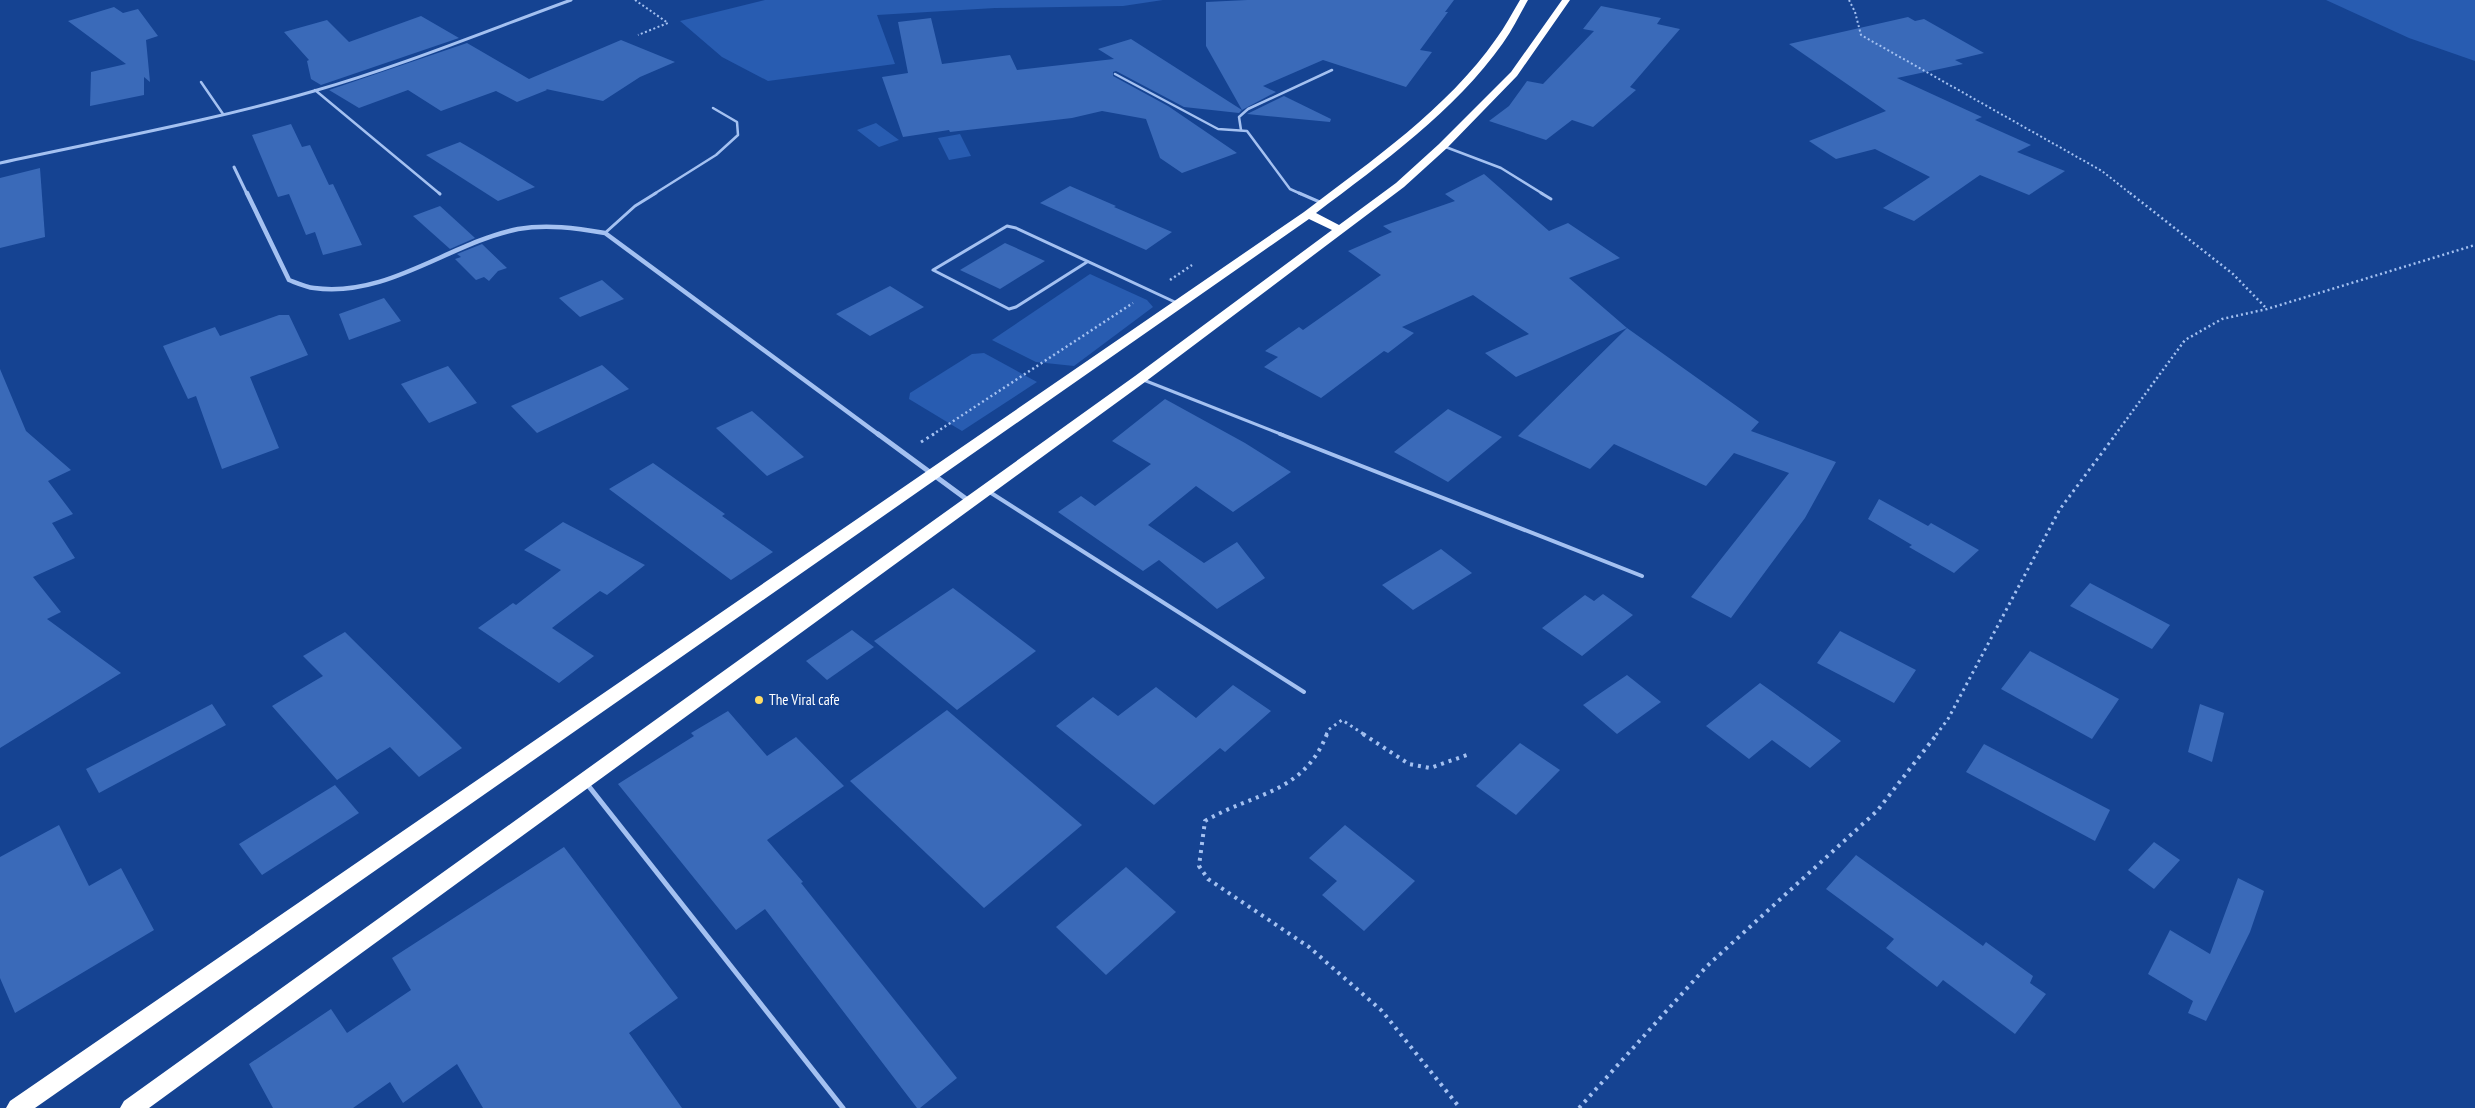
<svg xmlns="http://www.w3.org/2000/svg" width="2475" height="1108" font-family="'PT Sans Narrow',sans-serif">
<rect width="100%" height="100%" fill="#154392"/>
<g fill="#285cb1">
<path d="M765 0H1163L1123 6 995 8 877 15 895 64 768 81 722 57 680 21Z"/>
<path d="M2326 0H2475V61L2409 38Z"/>
<path d="M876 123 899 140 879 147 857 130Z"/>
<path d="M960 134 971 156 949 160 938 138Z"/>
<path d="M1090 274 1147 300 1153 307 1074 366 1036 362 992 340Z"/>
<path d="M984 353 1037 382 962 431 909 399 910 393 972 354Z"/>
</g>
<g fill="#3a6ab9">
<path d="M1247 0H1454L1445 12H1448L1420 50 1432 52 1406 87 1323 60 1263 86 1276 92 1242 110 1206 46V2Z"/>
<path d="M1601 6 1661 18 1657 24 1680 29 1630 87 1636 90 1593 127 1572 120 1546 140 1489 121 1509 106 1527 81 1543 84 1594 31 1583 29Z"/>
<path d="M114 7 123 13 138 9 158 36 146 40 150 82 144 77V95L90 106 91 72 126 64 68 21Z"/>
<path d="M421 16 459 38 321 85 311 79 307 61 309 60 284 32 327 20 349 42Z"/>
<path d="M1908 17 1915 21 1924 19 1984 53 1955 60 1963 64 1897 78 1982 117 1975 120 2031 145 2017 152 2065 171 2029 195 1980 175 1914 221 1883 208 1930 177 1875 149 1836 159 1809 141 1886 111 1789 44Z"/>
<path d="M931 18 942 64 1010 55 1017 70 1114 59 1098 49 1131 39 1242 110 1239 113 1184 107 1116 71 1113 72V76L1168 106 1237 153 1182 173 1160 158 1146 119 1102 111 1072 118 950 132 949 130 903 137 882 77 908 73 898 22Z"/>
<path d="M621 40 675 62 640 77 603 101 546 89 547 90 517 102 496 91 441 111 408 90 359 108 329 90 467 43 529 79Z"/>
<path d="M1284 96 1331 119 1330 122 1247 114Z"/>
<path d="M291 124 302 147 310 145 329 185 333 184 362 245 323 255 315 232 306 235 289 194 278 197 252 135Z"/>
<path d="M460 142 484 156 535 187 498 201 426 155Z"/>
<path d="M40 168 45 237 0 248V178Z"/>
<path d="M1484 174 1549 231 1568 223 1620 258 1569 278 1627 328 1516 377 1485 353 1529 334 1473 295 1402 327 1414 333 1388 353 1384 351 1321 398 1264 367 1278 357 1265 351 1299 327 1303 330 1381 275 1348 251 1392 232 1383 226 1455 201 1445 194Z"/>
<path d="M1070 186 1116 206 1114 207 1172 232 1146 250 1040 203Z"/>
<path d="M440 206 475 238 450 249 413 216Z"/>
<path d="M1005 243 1045 261 1000 289 960 270Z"/>
<path d="M482 244 507 268 498 271 489 281 484 277 476 280 455 259 461 257 457 254Z"/>
<path d="M602 280 624 299 580 317 559 298Z"/>
<path d="M890 286 924 307 870 336 836 314Z"/>
<path d="M384 298 401 321 349 340 339 314Z"/>
<path d="M279 315H289L308 355 250 377 279 448 222 469 196 396 188 399 163 346 215 327 220 336Z"/>
<path d="M1627 328 1759 422 1751 431 1836 462 1805 518 1731 618 1691 597 1789 473 1734 453 1706 486 1614 444 1590 469 1518 436Z"/>
<path d="M602 365 629 389 537 433 511 406Z"/>
<path d="M448 366 477 403 429 423 401 384Z"/>
<path d="M0 369 26 431 71 470 48 481 73 514 52 523 75 558 33 577 61 612 47 619 121 673 0 748Z"/>
<path d="M1165 399 1245 443 1291 472 1233 512 1196 486 1148 525 1204 563 1237 542 1265 578 1217 609 1159 560 1143 571 1058 512 1081 496 1095 506 1151 464 1112 441Z"/>
<path d="M1448 409 1502 437 1448 482 1394 452Z"/>
<path d="M752 411 804 457 767 476 716 428Z"/>
<path d="M653 463 725 514 722 516 773 552 731 580 609 489Z"/>
<path d="M1879 499 1928 526 1931 523 1979 550 1954 573 1909 547 1912 545 1868 519Z"/>
<path d="M563 522 645 565 607 595 600 591 552 628 594 656 559 683 478 628 513 603 516 605 561 570 524 550Z"/>
<path d="M1441 549 1472 573 1413 610 1382 585Z"/>
<path d="M2090 583 2170 625 2152 649 2070 606Z"/>
<path d="M953 588 1036 651 957 710 874 641Z"/>
<path d="M1603 594 1633 615 1582 656 1542 628 1585 595 1594 601Z"/>
<path d="M852 630 874 647 827 680 806 661Z"/>
<path d="M1840 631 1916 670 1894 703 1817 663Z"/>
<path d="M345 632 462 748 419 777 390 747 337 780 272 706 323 676 303 656Z"/>
<path d="M2030 651 2119 699 2092 739 2001 689Z"/>
<path d="M1627 675 1661 702 1617 734 1583 705Z"/>
<path d="M1760 683 1841 741 1810 768 1772 740 1749 759 1706 726Z"/>
<path d="M1233 685 1271 711 1225 752 1220 748 1154 805 1056 726 1093 697 1118 716 1156 687 1196 718Z"/>
<path d="M212 704 226 725 99 793 86 769Z"/>
<path d="M2200 704 2224 713 2212 762 2188 752Z"/>
<path d="M947 710 1082 825 984 908 850 781Z"/>
<path d="M728 711 767 756 796 737 844 786 767 840 803 882 801 883 957 1078 920 1108H917L765 909 736 930 618 784 694 736 691 733Z"/>
<path d="M1520 743 1560 770 1516 815 1476 786Z"/>
<path d="M1984 744 2110 810 2095 841 1966 772Z"/>
<path d="M335 785 359 813 262 875 239 844Z"/>
<path d="M59 825 89 886 121 868 154 930 15 1013 0 978V857Z"/>
<path d="M1345 825 1415 881 1364 931 1322 895 1337 881 1309 858Z"/>
<path d="M2154 842 2180 860 2154 889 2128 870Z"/>
<path d="M564 847 678 998 629 1033 682 1108H483L457 1064 403 1103 390 1082 353 1108H273L249 1064 331 1009 347 1033 411 990 392 958Z"/>
<path d="M1856 855 1983 946 1986 942 2033 976 2030 983 2046 994 2015 1034 1943 980 1937 987 1886 948 1894 939 1826 889Z"/>
<path d="M1126 867 1176 912 1106 975 1056 927Z"/>
<path d="M2238 878 2264 891 2250 932 2206 1021 2188 1013 2193 1001 2148 974 2170 930 2210 954Z"/>
</g>
<g fill="none" stroke-linecap="round" stroke-linejoin="round">
<g stroke="#a4c1f1" stroke-width="2" stroke-dasharray="2 2.5" stroke-linecap="butt">
<path d="M635 0 668 23 638 35"/>
<path d="M1849 0 1855 12 1861 35 2102 171 2131 194"/>
</g>
<g stroke="#a4c1f1" stroke-width="2.5" stroke-dasharray="2 3" stroke-linecap="butt">
<path d="M2130 193 2233 274 2267 309"/>
<path d="M1170 280 1192 265"/>
<path d="M932 435 1133 303"/>
<path d="M2115 435 2185 340 2222 319 2267 309 2475 245"/>
</g>
<g stroke="#a4c1f1" stroke-width="3" stroke-dasharray="2.5 4" stroke-linecap="butt">
<path d="M921 442 934 434"/>
<path d="M1326 735 1328 730 1342 720 1365 735"/>
<path d="M1936 735 1948 719 2060 509 2116 434"/>
</g>
<g stroke="#a4c1f1" stroke-width="4" stroke-dasharray="3 5" stroke-linecap="butt">
<path d="M1327 734C1303 794 1255 792 1205 821L1199 866 1208 879 1309 947 1382 1011 1460 1108"/>
<path d="M1363 734 1409 764 1430 768 1467 755"/>
<path d="M1579 1108 1707 966 1877 811 1937 734"/>
</g>
<g stroke="#a4c1f1" stroke-width="2.5">
<path d="M1115 74 1218 129 1247 131 1290 189 1301 194"/>
<path d="M201 82 223 114"/>
<path d="M315 90 440 194"/>
<path d="M1241 130 1239 117 1248 109 1332 70"/>
<path d="M1443 146 1501 168 1543 194"/>
<path d="M654 194 716 155 738 135 737 122 713 108"/>
</g>
<g stroke="#a4c1f1" stroke-width="3">
<path d="M439 193 440 194"/>
<path d="M1299 193 1322 203"/>
<path d="M1541 193 1551 199"/>
<path d="M605 233 635 206 656 193"/>
<path d="M1087 262 1016 307 1009 309 933 270 1007 226 1016 228 1177 303"/>
<path d="M1141 379 1283 435"/>
</g>
<g stroke="#a4c1f1" stroke-width="4">
<path d="M1280 434 1642 576"/>
<path d="M988 491 1304 692"/>
</g>
<path stroke="#a4c1f1" stroke-width="5" d="M587 784 843 1108"/>
<g stroke="#a4c1f1" stroke-width="3">
<path d="M0 163C105 140 211 121 314 91 401 66 486 31 571 0"/>
<path d="M234 167 247 194"/>
</g>
<path stroke="#a4c1f1" stroke-width="4.5" d="M247 193 289 280C297 283 306 287 314 288 388 298 449 243 518 229 547 224 576 228 605 233L879 435"/>
<path stroke="#a4c1f1" stroke-width="5" d="M878 434 969 501"/>
<path fill="#fff" fill-rule="evenodd" d="M1520 0H1528C1520 14 1513 29 1503 43 1455 111 1382 163 1316 213L1339 225 1396 183 1439 144 1511 72 1562 0H1570L1517 76 1447 148 1404 187 1145 382 149 1108H120L124 1101 1135 376 1332 230 1309 219 35 1108H6L10 1101 1304 212C1371 161 1447 109 1496 39 1505 27 1512 13 1520 0Z"/>
</g>
<circle fill="#ffdd64" stroke="#154392" stroke-width="2" cx="759" cy="700" r="5"/>
<g text-anchor="middle" stroke-width="4" stroke-linejoin="round" paint-order="stroke">
<g font-size="15" fill="#fff" stroke="#154392" text-anchor="start">
<text x="769" y="705">The Viral cafe</text>
</g>
</g>
</svg>
